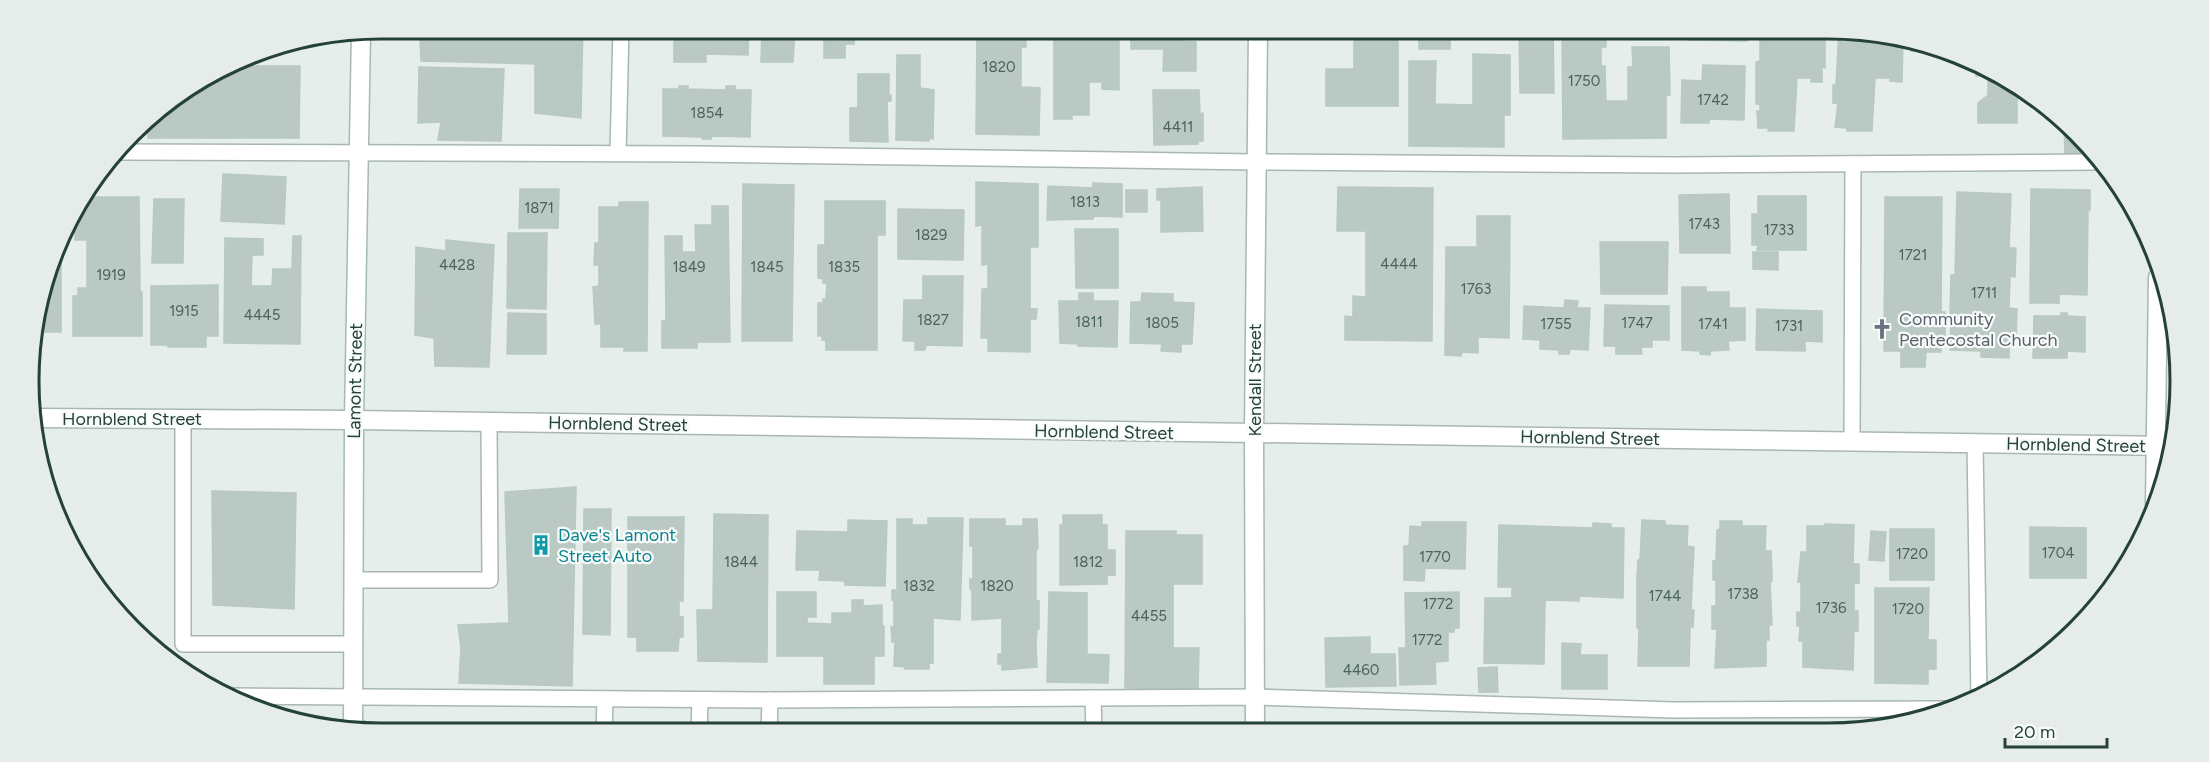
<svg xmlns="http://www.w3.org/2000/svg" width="2209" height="762" font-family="Figtree,sans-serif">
<rect width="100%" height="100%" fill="#e6eeeb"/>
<g fill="#bbc9c4" stroke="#b8c8c2" stroke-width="1.5">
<path d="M412 28H583L582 65 421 61 420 37H412Z"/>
<path d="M674 28H749L748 55 706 54V62H674Z"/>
<path d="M762 28H795L793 62H761Z"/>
<path d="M824 28H854V44H845V58H824Z"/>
<rect x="907" y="28" width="32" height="7"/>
<path d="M977 28H1040L1026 29V47H1021V87L1040 88 1039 135 976 134Z"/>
<path d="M1054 28H1119V90L1102 89V82H1089V115H1072V119H1054Z"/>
<path d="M1131 28H1181V41L1196 42V71H1163L1164 49H1131Z"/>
<path d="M1354 28H1398V106H1326V69H1354Z"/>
<path d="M1419 28H1503V30L1450 29V49H1419Z"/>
<path d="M1519 28H1553L1554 93H1520Z"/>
<path d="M1562 28H1655V32H1606V47L1601 48V66H1605L1606 101H1628V67H1633L1632 47H1669L1670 95H1666V138L1563 139Z"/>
<path d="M1688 28H1747V41L1688 40Z"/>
<path d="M1760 28H1825V68L1822 67V82H1811V78H1797L1794 131H1768L1769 128H1758L1757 111H1760V104H1756V62L1760 61Z"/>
<path d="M1839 30 1903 38 1902 82 1890 81V78H1875L1872 131H1847V128L1835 127 1838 104 1833 103V85H1836Z"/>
<path d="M1911 39 1919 40 1940 51H1911Z"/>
<path d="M1473 54 1510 55V115H1504V147L1409 146V61H1436L1435 104 1473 105Z"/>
<path d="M897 55H920V88L934 90 933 139 929 138V141L896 140Z"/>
<path d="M535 64 582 65 581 118 535 113Z"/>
<path d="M1703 65 1745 66 1744 120 1709 119V123H1681L1682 80 1702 81Z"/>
<path d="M229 66H300L299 138H148V116Z"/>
<path d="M419 67 504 69 501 141 438 140 441 122 418 123Z"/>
<path d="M1976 69 2017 89V123H1978V103L1988 95V76H1976Z"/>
<path d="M858 74H889V95H891V101H887L888 142 850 141V108H858Z"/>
<path d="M679 86H688V89L726 90V86H735V90H751L750 137 711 136V139H702V137L663 136V89H679Z"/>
<path d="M1153 90H1199L1200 114 1203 113V141H1198V144L1154 145Z"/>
<path d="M2064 126 2088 153H2065Z"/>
<path d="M223 174 286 177 284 224 221 221Z"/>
<path d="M976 182 1038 184V247H1030V309H1037L1036 319H1030V352L988 351V338H981L982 289H988V264L982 265V225L976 226Z"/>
<path d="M1093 183 1122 184V217L1094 216 1093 219 1047 220 1048 186 1093 188Z"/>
<path d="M743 184 794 185 792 341H742Z"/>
<path d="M1202 187 1203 231 1161 232V200H1157V189Z"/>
<path d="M1338 187 1433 188 1432 341 1345 340V316L1353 317V296L1366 297V231H1337Z"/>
<path d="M520 189H559L558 228H519Z"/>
<path d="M2031 189 2090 190V210H2088L2087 295 2059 294V303H2030Z"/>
<rect x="1126" y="190" width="21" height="22"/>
<path d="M1957 192 2011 194 2009 248H2016L2015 277 2010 276 2009 308 2017 309 2016 341 2009 340V358L1981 357V351L1950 350 1951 323H1955V317H1950L1951 275H1955Z"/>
<path d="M1729 194 1730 253H1680L1679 195Z"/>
<path d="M1758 196H1806V250H1757L1758 245H1752V214H1758Z"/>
<path d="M86 197H139L140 292H142V336H73V296H78V288H87V240H75V212Z"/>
<path d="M1885 197H1942L1941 312H1945V339H1942L1941 352H1926L1925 367H1901V351H1884Z"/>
<path d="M154 199H184L183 263H152Z"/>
<path d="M825 201H885V235H877V350H826V340H822V336H818V303H823V299H826L827 283H823V279L818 278V245H825Z"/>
<path d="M619 202H648L647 351H624V347H601V324H595L593 287 599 286V265H594L595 243H599V207H619Z"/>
<path d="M712 206H728L730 342H697V348H662V321H666L665 236H682V252H696L695 225H712Z"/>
<path d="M898 209 964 210 963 260 898 259Z"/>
<path d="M1477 216H1510L1509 338 1478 337V353L1462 352 1461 356 1445 355 1446 247H1477Z"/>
<path d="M1075 229H1118V288H1076Z"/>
<path d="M508 233H547L546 309 507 308Z"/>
<path d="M293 236H301L300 344 224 343 225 238 263 239V255H252L251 286H272L273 269H292Z"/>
<path d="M61 239V332H33Z"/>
<path d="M446 240 494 245 489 367 435 366 434 338 415 335 416 247 446 251Z"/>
<path d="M1600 242H1668L1667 294H1601Z"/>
<path d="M1753 252H1778V270L1753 269Z"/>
<path d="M923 276H963L962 346 926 345 925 350H915V341H903L904 300H923Z"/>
<path d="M218 285V336H206V347H168V345H151V286Z"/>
<path d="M1682 287H1706V292H1729V308H1745V340L1728 341 1729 350 1710 351V355L1700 354V351L1682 350Z"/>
<path d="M1079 293H1093V301H1118L1117 347 1078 346V344L1060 343 1059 301H1079Z"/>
<path d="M1142 293 1173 294V302L1194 303 1192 344H1181V352L1161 351 1162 344 1130 343 1131 302H1141Z"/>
<path d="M1565 300 1578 301 1577 308H1590L1588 350 1570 349 1569 354H1559V350L1540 349V340L1523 339 1524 306 1564 308Z"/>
<path d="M1605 305 1669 306V340H1652V347H1641L1642 354H1616V346H1604Z"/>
<path d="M1757 309 1822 311V342L1805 341V351L1756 350Z"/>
<path d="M508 313 546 314V354H507Z"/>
<path d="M2061 313H2067V316L2085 317V352L2067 351V358H2033L2034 316H2061Z"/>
<path d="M576 487 572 686 459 683 461 648 458 625 509 623 505 492Z"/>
<path d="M212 491 296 493 294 609 213 605Z"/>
<path d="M584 509H611L610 635 583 634Z"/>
<path d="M714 514 768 515 767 662 698 661 697 610H713Z"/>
<path d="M1063 515H1102V525H1107V550H1115V575H1107V584L1060 585V525H1063Z"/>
<path d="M628 517H684L683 601H679V617H683V637H679L678 651H637V637H628Z"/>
<path d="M928 518H963L960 620 933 618V663H929V669H905V667L894 666 895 642H892L891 627H894V600H892V590H897V519H912V525H928Z"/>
<path d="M970 519H1005V526H1023V519H1037L1038 549H1036V601H1039V629H1037L1036 642 1037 667 1002 670V664H998V654H1002V618L972 620V589H970V579H973V546H970Z"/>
<path d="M848 520 887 521 885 586 845 585V581L819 580 820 570H796L797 531 848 532Z"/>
<path d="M1642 520 1665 521V525L1688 526 1687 546 1694 547 1691 610H1694L1693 627H1690L1689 666H1638L1639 628H1637V576L1638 560H1640Z"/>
<path d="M1720 521H1742V526H1766L1765 551H1771L1772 572V581L1770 582 1772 625H1769V640H1766V666L1715 668 1717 629H1712V606H1716V580H1713V561H1716L1717 530 1720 529Z"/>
<path d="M1422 522H1466L1465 569 1425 568 1424 581 1404 580V546H1409L1410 526 1422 527Z"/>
<path d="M1593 523 1611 524V528H1624L1623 598 1579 596V601L1545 600 1544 664 1484 663 1485 598H1512V587H1498L1499 525 1593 528Z"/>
<path d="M1825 524 1854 525 1853 564H1859V583H1854V611H1858V631H1854L1853 670 1803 667V641H1799L1800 626H1797V612L1801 613V582H1798L1801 552H1807V526H1825Z"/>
<path d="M2030 527 2086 528V578H2030Z"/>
<rect x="1890" y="529" width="44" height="51"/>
<path d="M1126 531H1176V535H1202V584H1173V648H1199L1198 689 1125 688Z"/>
<path d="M1871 531 1886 532 1884 561 1869 560Z"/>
<path d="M1875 588H1929L1928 640H1936V669H1928V684L1875 683Z"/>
<path d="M777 592H816V617H807V623L832 624V613H852V600H863V606L882 605V626H884V656H874V684H824V656H777Z"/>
<path d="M1049 592 1087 593V654L1109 655 1108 683 1047 682Z"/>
<path d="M1459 592V628H1454V632H1448V661L1435 662 1436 684 1400 685 1399 648H1406L1405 593Z"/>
<path d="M1370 637V654H1395L1396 686 1326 687 1325 638Z"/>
<path d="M1562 643 1581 644 1580 655H1607V689H1562Z"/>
<path d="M1497 667 1498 692H1479L1478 668Z"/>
<path d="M464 724 478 733H458Z"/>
<path d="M847 730H884V732L847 733Z"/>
</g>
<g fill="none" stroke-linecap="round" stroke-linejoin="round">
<g stroke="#a8b7b3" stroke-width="18">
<g id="lane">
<path d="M121 152 697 154 1256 162 1674 165 2096 162"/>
<path d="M618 153 621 28"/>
<path d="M183 419V644H354"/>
<path d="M1852 442 1853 164"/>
<path d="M1975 443 1979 699"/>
<path d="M354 580H490L489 422"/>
<path d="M233 696 770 700 1255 697 1673 710 1947 709"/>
<path d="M1093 698 1094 732"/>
<path d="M353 724 367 732"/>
<path d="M604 733 605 699"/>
<path d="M699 733 700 700"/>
<path d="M769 733 770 700"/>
</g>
</g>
<g stroke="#a8b7b3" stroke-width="21">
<g id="street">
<path d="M37 418 354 420 2170 446"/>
<path d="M2155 504 2158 277"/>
<path d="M1255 732 1254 434 1258 28"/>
</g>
</g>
<g stroke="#a5bab4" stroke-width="21">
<path id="secondary" d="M353 730 354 420 361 32"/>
</g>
<use href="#lane" stroke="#fff" stroke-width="15"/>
<use href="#street" stroke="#fff" stroke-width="18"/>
<use href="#secondary" stroke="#fff" stroke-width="18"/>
</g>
<defs>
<g id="church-bare" transform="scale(1.62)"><path d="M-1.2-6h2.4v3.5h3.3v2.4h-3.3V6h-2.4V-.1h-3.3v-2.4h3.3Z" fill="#6b7280" stroke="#f7fbf9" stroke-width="2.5" paint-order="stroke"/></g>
<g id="building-bare" transform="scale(1.62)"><path d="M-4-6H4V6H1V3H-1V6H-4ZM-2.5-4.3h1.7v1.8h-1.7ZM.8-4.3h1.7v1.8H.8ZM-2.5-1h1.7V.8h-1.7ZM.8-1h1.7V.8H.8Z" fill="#0f9aa8" stroke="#f7fbf9" stroke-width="2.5" paint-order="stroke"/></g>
</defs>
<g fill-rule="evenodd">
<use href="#church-bare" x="1882" y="329"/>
<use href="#building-bare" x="541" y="545"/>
</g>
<g text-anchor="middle" stroke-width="4.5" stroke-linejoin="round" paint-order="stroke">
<g font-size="15" fill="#4a635d">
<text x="999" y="72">1820</text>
<text x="1584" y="86">1750</text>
<text x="1713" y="105">1742</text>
<text x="707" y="118">1854</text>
<text x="1178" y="132">4411</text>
<text x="1085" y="207">1813</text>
<text x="539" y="213">1871</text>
<text x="1704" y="229">1743</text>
<text x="1779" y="235">1733</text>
<text x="931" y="240">1829</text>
<text x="1913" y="260">1721</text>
<text x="1399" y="269">4444</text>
<text x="457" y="270">4428</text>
<text x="689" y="272">1849</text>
<text x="767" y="272">1845</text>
<text x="844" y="272">1835</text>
<text x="111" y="280">1919</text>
<text x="1476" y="294">1763</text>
<text x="1984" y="298">1711</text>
<text x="184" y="316">1915</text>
<text x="262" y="320">4445</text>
<text x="933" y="325">1827</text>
<text x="1089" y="327">1811</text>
<text x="1162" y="328">1805</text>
<text x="1637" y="328">1747</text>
<text x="1556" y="329">1755</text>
<text x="1713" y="329">1741</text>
<text x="1789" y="331">1731</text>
<text x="2058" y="558">1704</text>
<text x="1912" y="559">1720</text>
<text x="1435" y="562">1770</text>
<text x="741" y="567">1844</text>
<text x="1088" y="567">1812</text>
<text x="919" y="591">1832</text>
<text x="997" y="591">1820</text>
<text x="1743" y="599">1738</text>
<text x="1665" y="601">1744</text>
<text x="1438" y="609">1772</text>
<text x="1831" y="613">1736</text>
<text x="1908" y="614">1720</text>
<text x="1149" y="621">4455</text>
<text x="1427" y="645">1772</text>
<text x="1361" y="675">4460</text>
</g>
<g font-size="18" fill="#5b616d" stroke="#f7fbf9" text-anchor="start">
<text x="1899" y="325">Community<tspan x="1899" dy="21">Pentecostal Church</tspan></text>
</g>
<g font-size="18" fill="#25413b" stroke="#f7fbf9">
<text transform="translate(1255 380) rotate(-90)" y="6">Kendall Street</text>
<text transform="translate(355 381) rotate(-89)" y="6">Lamont Street</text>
<text x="132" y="425">Hornblend Street</text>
<text transform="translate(618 424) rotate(1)" y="6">Hornblend Street</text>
<text transform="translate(1104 432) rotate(1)" y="6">Hornblend Street</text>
<text transform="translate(1590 438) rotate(1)" y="6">Hornblend Street</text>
<text transform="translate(2076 445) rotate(1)" y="6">Hornblend Street</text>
</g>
<g font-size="18" fill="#0d838f" stroke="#f7fbf9" text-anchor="start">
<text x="558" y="541">Dave's Lamont<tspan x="558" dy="21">Street Auto</tspan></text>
</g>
</g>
<path d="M0 0H2209V762H0ZM381 39H1828A342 342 0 0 1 2170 381V381A342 342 0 0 1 1828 723H381A342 342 0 0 1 39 381V381A342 342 0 0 1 381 39Z" fill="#e6ecea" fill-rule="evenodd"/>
<path fill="none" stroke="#25413b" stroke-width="3" d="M381 39H1828A342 342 0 0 1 2170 381V381A342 342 0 0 1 1828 723H381A342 342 0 0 1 39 381V381A342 342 0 0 1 381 39Z"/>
<path d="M2005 738v9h102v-9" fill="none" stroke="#25413b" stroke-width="3"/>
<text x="2014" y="738" font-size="18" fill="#25413b" stroke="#f7fbf9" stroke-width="4.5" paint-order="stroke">20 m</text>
</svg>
